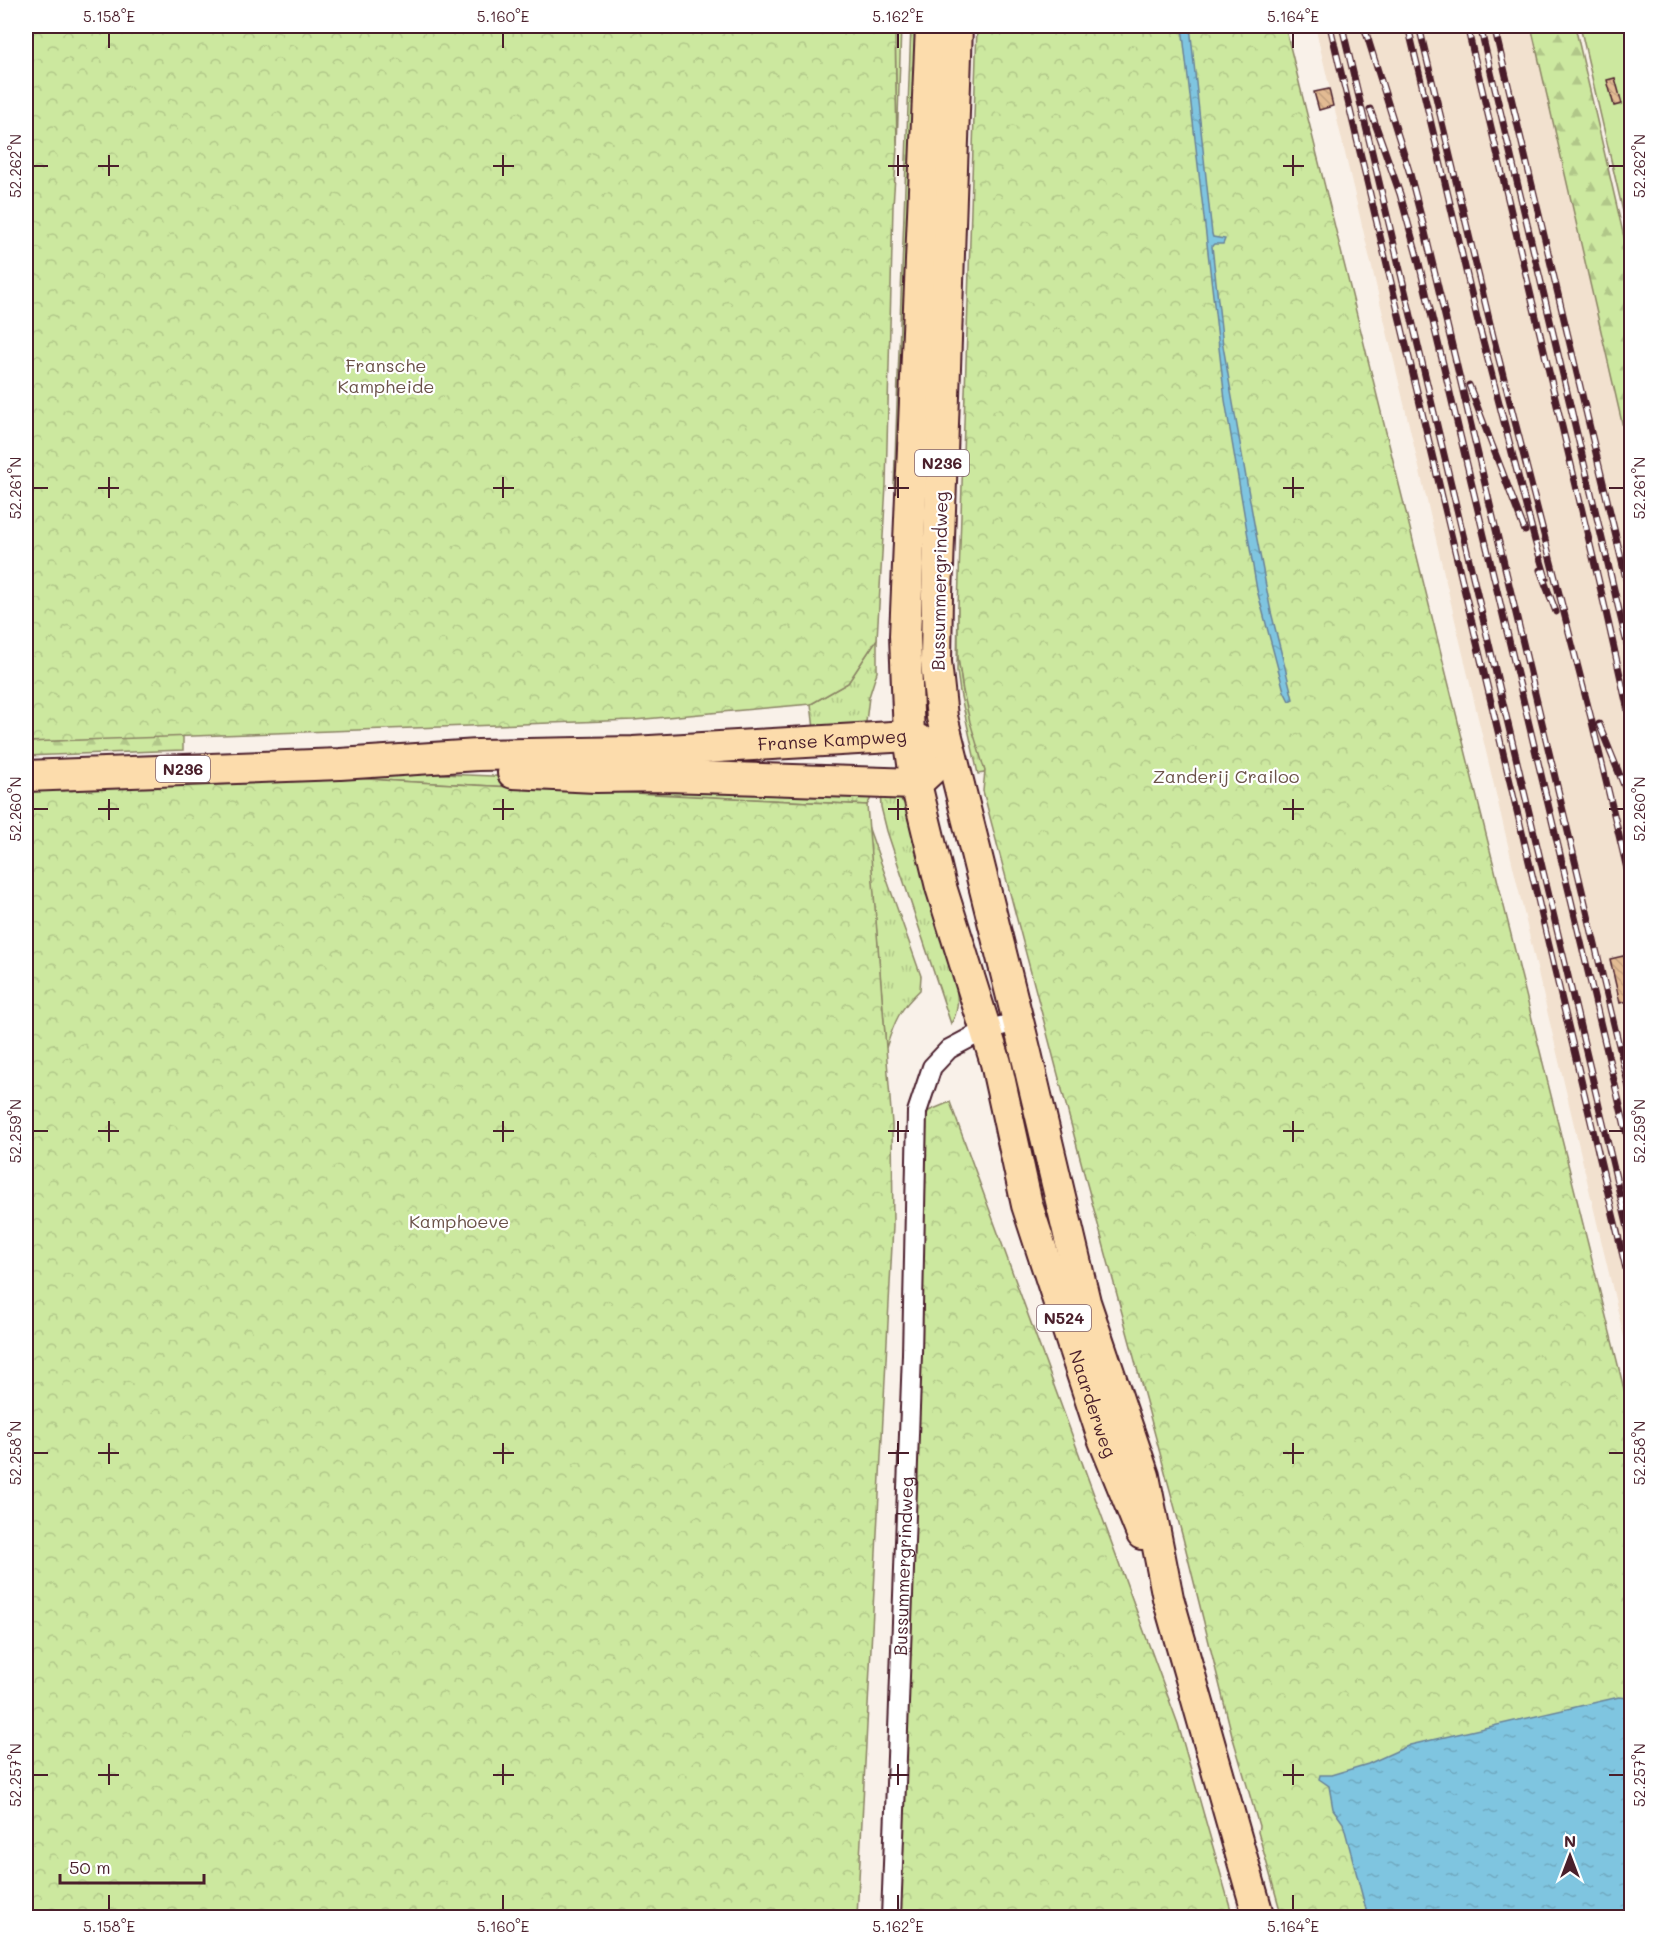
<svg xmlns="http://www.w3.org/2000/svg" width="1657" height="1943" font-family="Mali,sans-serif">
<defs>
<pattern id="grass-tufts" width="24" height="20" patternUnits="userSpaceOnUse" patternTransform="scale(1.5)"><rect width="24" height="20" fill="#cce89f"/><path d="M3 7l-1-3M5 7V3M7 7l1-3M15 17l-1-3M17 17v-4M19 17l1-3" fill="none" stroke="#b1c789"/></pattern>
<pattern id="forest-firs" width="22" height="20" patternUnits="userSpaceOnUse" patternTransform="scale(1.5)"><rect width="22" height="20" fill="#cce89f"/><path d="M5 1l3.5 6h-7zM16 11l3.5 6h-7z" fill="#b1c789"/></pattern>
<pattern id="park-crowns" width="20" height="18" patternUnits="userSpaceOnUse" patternTransform="scale(1.5)"><rect width="20" height="18" fill="#cce89f"/><path d="M2 6a3 3 0 1 1 6 0M12 15a3 3 0 1 1 6 0" fill="none" stroke="#b1c789"/></pattern>
<pattern id="water-ripples" width="26" height="14" patternUnits="userSpaceOnUse" patternTransform="scale(1.5)"><rect width="26" height="14" fill="#7fc5e0"/><path d="M2 4q2-2 4 0t4 0M15 11q2-2 4 0t4 0" fill="none" stroke="#6fa9c0"/></pattern>
<pattern id="building-back-hatch" width="6" height="6" patternUnits="userSpaceOnUse" patternTransform="scale(1.5)"><rect width="6" height="6" fill="#e3bb93"/><path d="M-1 5l2 2M0 0l6 6M5-1l2 2" fill="none" stroke="#c4a07f"/></pattern>
</defs>
<rect width="100%" height="100%" fill="#f9f1e9"/>
<filter id="ink" filterUnits="userSpaceOnUse"><feTurbulence type="fractalNoise" baseFrequency=".0167" numOctaves="2"/><feDisplacementMap in="SourceGraphic" scale="12" xChannelSelector="R" yChannelSelector="G"/><feConvolveMatrix kernelMatrix="1 2 1 2 8 2 1 2 1" color-interpolation-filters="sRGB"/></filter>
<g filter="url(#ink)">
<path fill="#f2e1cf" d="M1315 26H1531L1631 462V1367Z"/>
<g fill="url(#grass-tufts)" stroke="#8b8465" stroke-width="1.5">
<path d="M895 26H901L897 147Z"/>
<path d="M911 26H921L908 369 895 486H894Z"/>
<path d="M958 607V657L963 691 985 771 984 773 978 774 960 692 957 671Z"/>
<path d="M877 639V672L869 697 866 722 823 730 814 729 811 704 848 683Z"/>
<path d="M394 772 786 788 871 795 870 800 867 805 396 781 300 774Z"/>
<path d="M880 791 893 794 908 806 956 985C958 1000 959 1011 951 1024L887 831 881 807Z"/>
<path d="M868 826 921 976 920 990C899 1010 895 1020 886 1048Z"/>
</g>
<g fill="url(#forest-firs)" stroke="#8b8465" stroke-width="1.5">
<path d="M1531 26H1575L1631 267V462Z"/>
<path d="M183 735V750L26 756V742Z"/>
</g>
<g fill="url(#park-crowns)" stroke="#8b8465" stroke-width="1.5">
<path d="M26 26H895L897 147 893 206 886 485 877 639 848 683 811 704 634 720 26 742Z"/>
<path d="M977 26H1285L1631 1417V1917H1282L1258 1832 1259 1826 1232 1735 1183 1538 1084 1173 983 791 985 771 970 722 963 691 958 657V607Z"/>
<path d="M300 774 396 781 867 805 892 1124 893 1226 857 1917 26 1918V791Z"/>
<path d="M950 1102 1178 1724 1233 1917 899 1918 926 1112Z"/>
</g>
<path fill="#cce89f" stroke="#8b8465" stroke-width="1.5" d="M1580 26H1631V246Z"/>
<g fill="url(#water-ripples)" stroke="#6a8398" stroke-width="1.5">
<path d="M1182 26H1190L1212 234 1213 237 1225 239 1223 244H1214L1212 246 1223 346 1255 529 1271 612 1293 699 1289 701 1284 691 1257 590 1225 400Z"/>
<path d="M1619 1697 1628 1698 1631 1702V1917H1368L1343 1823 1333 1809 1329 1786 1319 1779 1320 1775H1331L1368 1764 1410 1745Z"/>
</g>
<g fill="url(#building-back-hatch)" stroke="#4a1f2b" stroke-width="1.5">
<path d="M1615 78 1622 104 1614 106 1607 80Z"/>
<path d="M1329 89 1333 106 1319 110 1314 92Z"/>
<path d="M1632 954V1000L1620 1003 1610 959Z"/>
</g>
<g fill="none" stroke-linecap="round" stroke-linejoin="round">
<g stroke="#4a1f2b" stroke-width="22">
<g id="minor">
<path id="s1" d="M891 1918 912 1354 917 1112 932 1067 949 1049 985 1030 1017 1022"/>
</g>
</g>
<g stroke="#4a1f2b" stroke-width="34">
<g id="primary">
<path id="s2" d="M931 26 905 636 909 736 916 784 941 887 996 1063 1027 1205 1103 1438 1142 1534"/>
<path d="M957 26 937 595 936 662 942 717 1026 1053 1085 1302 1144 1476 1168 1598 1259 1918"/>
<path d="M513 773 596 777 667 776 916 784 931 770"/>
<path id="s3" d="M26 776 340 764 478 755 633 752 909 736 928 744"/>
</g>
</g>
<use href="#minor" stroke="#fff" stroke-width="18"/>
<use href="#primary" stroke="#fcdcac" stroke-width="30"/>
<g stroke="#4a1f2b" stroke-width="7">
<g id="rail">
<path d="M1330 26 1632 1294"/>
<path d="M1342 26 1632 1245"/>
<path d="M1364 26 1410 174 1424 228 1632 1100"/>
<path d="M1408 26 1478 322 1535 541 1546 578"/>
<path d="M1419 26 1493 336 1591 718 1632 890"/>
<path d="M1467 26 1606 612 1632 729"/>
<path d="M1480 26 1632 665"/>
<path d="M1494 26 1632 604"/>
<path d="M1370 109 1400 194 1419 263 1632 1156"/>
<path d="M1469 385 1525 531"/>
<path d="M1540 570 1556 612"/>
<path d="M1599 724 1632 805"/>
</g>
</g>
<use href="#rail" stroke="#fff" stroke-width="4.5" stroke-dasharray="14" stroke-linecap="butt"/>
</g>
</g>
<path fill="none" stroke="#4a1f2b" stroke-width="2" d="M109 33V48M503 33V48M898 33V48M1293 33V48M109 155V176M503 155V176M898 155V176M1293 155V176M33 166H48M98 166H119M493 166H514M888 166H909M1283 166H1304M1609 166H1624M109 477V498M503 477V498M898 477V498M1293 477V498M33 488H48M98 488H119M493 488H514M888 488H909M1283 488H1304M1609 488H1624M109 799V820M503 799V820M898 799V820M1293 799V820M33 809H48M98 809H119M493 809H514M888 809H909M1283 809H1304M1609 809H1624M109 1121V1142M503 1121V1142M898 1121V1142M1293 1121V1142M33 1131H48M98 1131H119M493 1131H514M888 1131H909M1283 1131H1304M1609 1131H1624M109 1443V1464M503 1443V1464M898 1443V1464M1293 1443V1464M33 1453H48M98 1453H119M493 1453H514M888 1453H909M1283 1453H1304M1609 1453H1624M109 1764V1785M503 1764V1785M898 1764V1785M1293 1764V1785M33 1775H48M98 1775H119M493 1775H514M888 1775H909M1283 1775H1304M1609 1775H1624M109 1895V1910M503 1895V1910M898 1895V1910M1293 1895V1910"/>
<g text-anchor="middle" stroke-width="4.5" stroke-linejoin="round" paint-order="stroke">
<g fill="#fff" stroke="#80626b" stroke-width="1.5">
<rect x="915" y="450" width="54" height="26" rx="4.5"/>
<rect x="156" y="756" width="54" height="26" rx="4.5"/>
<rect x="1037" y="1305" width="54" height="26" rx="4.5"/>
</g>
<g font-size="16" font-weight="bold" fill="#4a1f2b">
<text x="942" y="469">N236</text>
<text x="183" y="775">N236</text>
<text x="1064" y="1324">N524</text>
</g>
<g font-size="18" fill="#6a5148" stroke="#fff">
<text x="386" y="372">Fransche<tspan x="386" dy="21">Kampheide</tspan></text>
<text x="1226" y="783">Zanderij Crailoo</text>
<text x="459" y="1228">Kamphoeve</text>
</g>
<g font-size="18" fill="#4a1f2b" stroke="#fff">
<text transform="translate(940 581) rotate(-89)" y="6">Bussummergrindweg</text>
<text dy="6" stroke="none"><textPath href="#s3" startOffset="807">Franse Kampweg</textPath></text>
<text dy="6" stroke="none"><textPath href="#s2" startOffset="1404">Naarderweg</textPath></text>
<text dy="6" stroke="none"><textPath href="#s1" startOffset="352">Bussummergrindweg</textPath></text>
</g>
</g>
<rect width="1657" height="1943" fill="none" stroke="#fff" stroke-width="66"/>
<g transform="translate(1570 1856)" stroke="#ffffff" stroke-width="4.5" paint-order="stroke">
<path d="M0-4.5L10 22L0 15L-10 22Z" fill="#4a1f2b"/>
<text y="-9" font-size="16" font-weight="bold" text-anchor="middle" fill="#4a1f2b">N</text>
</g>
<path d="M60 1874v9h144v-9" fill="none" stroke="#4a1f2b" stroke-width="3"/>
<text x="69" y="1874" font-size="18" fill="#4a1f2b" stroke="#ffffff" stroke-width="4.5" paint-order="stroke">50 m</text>
<rect x="33" y="33" width="1591" height="1877" fill="none" stroke="#4a1f2b" stroke-width="2"/>
<g font-size="15" text-anchor="middle" fill="#4a1f2b">
<text x="109" y="22">5.158°E</text>
<text x="503" y="22">5.160°E</text>
<text x="898" y="22">5.162°E</text>
<text x="1293" y="22">5.164°E</text>
<text transform="translate(16 166) rotate(-90)" y="5">52.262°N</text>
<text transform="translate(1640 166) rotate(-90)" y="5">52.262°N</text>
<text transform="translate(16 488) rotate(-90)" y="5">52.261°N</text>
<text transform="translate(1640 488) rotate(-90)" y="5">52.261°N</text>
<text transform="translate(16 809) rotate(-90)" y="5">52.260°N</text>
<text transform="translate(1640 809) rotate(-90)" y="5">52.260°N</text>
<text transform="translate(16 1131) rotate(-90)" y="5">52.259°N</text>
<text transform="translate(1640 1131) rotate(-90)" y="5">52.259°N</text>
<text transform="translate(16 1453) rotate(-90)" y="5">52.258°N</text>
<text transform="translate(1640 1453) rotate(-90)" y="5">52.258°N</text>
<text transform="translate(16 1775) rotate(-90)" y="5">52.257°N</text>
<text transform="translate(1640 1775) rotate(-90)" y="5">52.257°N</text>
<text x="109" y="1932">5.158°E</text>
<text x="503" y="1932">5.160°E</text>
<text x="898" y="1932">5.162°E</text>
<text x="1293" y="1932">5.164°E</text>
</g>
</svg>
